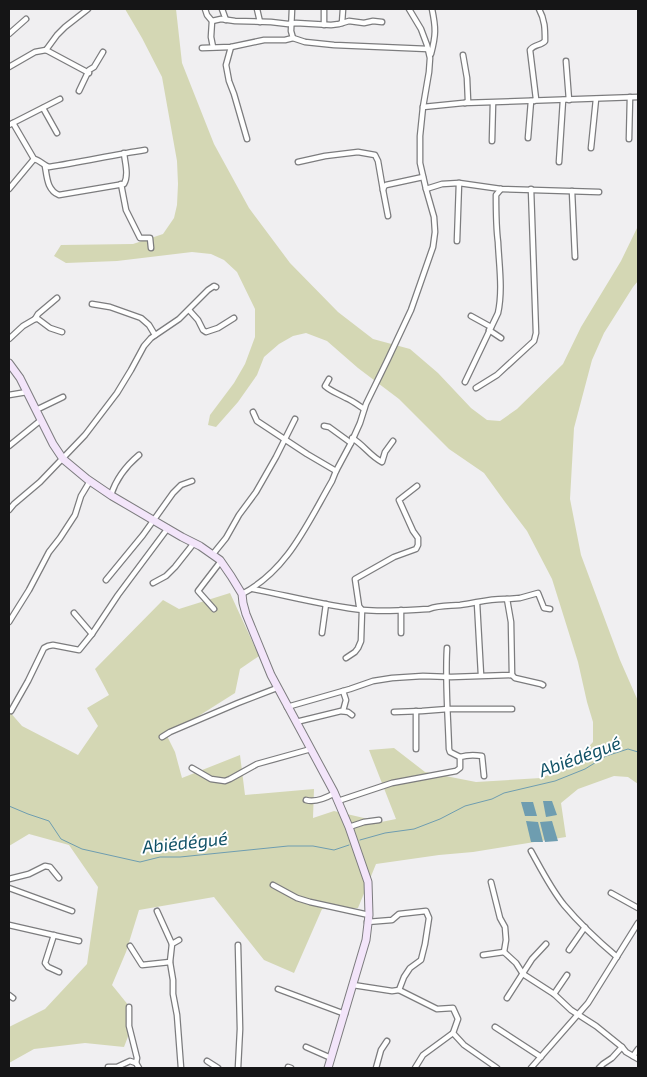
<svg xmlns="http://www.w3.org/2000/svg" width="647" height="1077" font-family="'Exo 2',sans-serif">
<rect width="100%" height="100%" fill="#f0eff1"/>
<path fill="#d4d7b4" d="M125 9H176L182 63 214 144 249 208 290 263 338 312 373 339 410 349 438 373 471 408 487 420 500 421 517 409 563 364 581 327 621 261 638 226V281L633 287 604 333 592 360 574 428 570 499 581 555 620 660 638 701V784L628 777 614 776 578 789 561 803 566 837 473 852 439 855 376 864 358 908 322 909 294 973 264 960 214 897 139 910 126 952 112 985 129 1006V1034L124 1047 85 1043 34 1049 9 1063V1027L45 1009 87 964 98 887 69 845 29 834 9 846V711L22 726 78 755 98 726 87 708 109 695 95 669 163 600 179 609 230 593 259 656 240 669 235 693 167 736 175 752 182 778 240 755 245 795 314 789 313 818 334 811 381 822 396 819 369 750 394 748 425 772 476 782 541 778 553 773 565 764 582 754 593 742V722L587 702 578 662 552 579 527 531 505 502 484 473 449 449 399 399 358 368 327 341 306 333 293 336 279 344 264 357 257 375 238 402 216 427 208 425 210 415 234 383 245 364 255 337V309L237 272 224 260 211 254 192 252 117 261 66 263 54 256 61 245 133 244 163 234 174 218 177 205 178 184 177 161 162 77 142 38Z"/>
<g fill="#6e9db0">
<path d="M543 801H552L557 815 546 817Z"/>
<path d="M521 802H533L537 816H525Z"/>
<path d="M526 821 538 822 543 842H531Z"/>
<path d="M552 821 558 841 545 842 540 822Z"/>
</g>
<g fill="none" stroke-linecap="round" stroke-linejoin="round">
<g stroke="#6e9db0" stroke-width="1">
<path d="M9 806 28 814 49 821 61 839 82 849 140 862 160 857H180L288 846H313L334 850 349 845"/>
<path d="M360 840 385 833 414 829 440 819 465 806 492 799 504 793 555 781 585 769 606 756 628 749 638 752"/>
</g>
<g stroke="#7c7c7e" stroke-width="7">
<g id="street">
<path d="M205 9 207 15 212 21 211 37 213 47"/>
<path d="M222 9 226 20"/>
<path d="M257 9 260 22"/>
<path d="M292 9 291 31 293 38"/>
<path d="M324 9V25"/>
<path d="M212 21 221 19 235 21 271 22 288 24 296 23 331 25 339 24 349 21 364 23 373 21 382 22"/>
<path d="M342 23 343 9"/>
<path d="M9 34 26 19"/>
<path d="M231 47 226 65 229 81 234 94 247 139"/>
<path d="M202 48 231 47 264 40H285L293 38 305 42 334 45 428 49"/>
<path d="M46 50 57 35 65 27 88 9"/>
<path d="M431 54C436 35 436 28 432 9"/>
<path d="M463 55 467 78 468 101 465 103"/>
<path d="M566 61 569 100"/>
<path d="M9 67 35 52 46 50 89 73"/>
<path d="M79 91 89 70 94 67 103 52"/>
<path d="M534 101 536 99 530 50C534 44 541 46 545 41 545 29 545 20 539 9"/>
<path d="M423 107 463 103 638 97"/>
<path d="M43 108 57 133"/>
<path d="M13 123 34 159"/>
<path d="M9 125 60 99"/>
<path d="M528 138 531 101"/>
<path d="M629 139 630 97"/>
<path d="M492 141 493 103"/>
<path d="M591 148 596 99"/>
<path d="M298 162 325 156 358 152 375 155 378 161 383 190"/>
<path d="M559 162 563 100"/>
<path d="M45 166C47 177 47 190 59 195L124 184C129 175 125 163 124 153"/>
<path d="M121 184 126 210 140 238H150L151 248"/>
<path d="M9 189 34 159C40 160 43 165 49 167 81 162 113 155 145 150"/>
<path d="M426 189 442 184 459 183 501 189 599 192"/>
<path d="M572 191 575 257"/>
<path d="M388 216 383 190 384 187 386 185 423 177"/>
<path d="M457 241 459 183"/>
<path d="M92 304 110 307 141 318 149 325 155 335"/>
<path d="M189 310 198 320 203 330 206 332 218 328 234 318"/>
<path d="M471 316 491 327"/>
<path d="M35 319H38L50 328 62 332"/>
<path d="M489 330 501 338"/>
<path d="M9 339 23 326 35 319 38 314 57 298"/>
<path d="M329 379 325 386C332 392 339 394 346 398 353 401 358 405 364 409"/>
<path d="M465 382 498 313C503 290 499 265 498 242 496 227 496 211 496 195L501 189"/>
<path d="M476 388 497 375 534 341 536 333 531 189"/>
<path d="M9 395 27 392"/>
<path d="M36 410 63 397"/>
<path d="M253 412 257 421 307 454 336 471"/>
<path d="M324 426 329 427 351 443"/>
<path d="M352 438C364 445 370 456 382 462L385 452 393 441"/>
<path d="M9 446 41 420"/>
<path d="M111 495C116 479 126 466 139 455"/>
<path d="M9 510 14 504 40 482 85 435 117 393 131 370 144 346 151 338 179 319 208 290 214 286 216 287"/>
<path d="M213 554 226 538 239 515 256 492 276 457 295 419"/>
<path d="M106 580 143 535 173 493 181 485 192 481"/>
<path d="M153 583 166 576 175 567 194 543"/>
<path d="M253 589C289 596 326 606 363 610 385 612 407 610 429 609 439 605 450 606 460 605 476 603 491 598 507 599"/>
<path d="M242 594C288 570 307 524 332 481L336 471 351 443 360 423 366 404 388 359 411 310 433 247 435 232 434 217 426 189 420 163V136L423 107 429 72 430 58 427 45 421 29 409 9"/>
<path d="M477 603 481 675"/>
<path d="M214 609 198 591 221 561"/>
<path d="M401 610V633"/>
<path d="M74 613 92 634"/>
<path d="M9 622 29 590 49 552 60 538 75 515 81 496 90 481"/>
<path d="M322 633 326 604"/>
<path d="M447 648C445 682 448 715 449 749L450 752 460 757"/>
<path d="M346 658 355 652 358 648 361 641 362 610 359 606 355 579 394 557 416 549 418 545V538L413 531 399 500 417 486"/>
<path d="M512 675 515 678 541 684 543 685"/>
<path d="M343 691 346 700 343 711"/>
<path d="M287 707 350 689 373 681 392 678 423 676 451 677 512 675 511 622 507 599 520 598 538 593 544 608 550 609"/>
<path d="M11 711 28 681 44 648 48 646 53 645 79 650 92 634 118 595 168 528"/>
<path d="M416 711V749"/>
<path d="M394 712 422 711 448 709H512"/>
<path d="M296 722 341 711 348 712 352 715"/>
<path d="M162 737 170 732 238 703 277 688"/>
<path d="M192 768 211 779 225 781 230 779 257 764 311 749"/>
<path d="M306 800C315 803 326 798 335 793"/>
<path d="M338 801 392 783 456 771 460 768V757C467 755 475 755 482 756L484 776"/>
<path d="M349 827 364 822 379 820"/>
<path d="M531 851C541 869 551 889 564 905 580 924 598 941 617 957"/>
<path d="M9 879 29 874 45 866 50 867 59 878"/>
<path d="M491 882 500 918 505 927 506 940 504 952 516 963 523 974 554 994 571 1010 596 1026 622 1047 626 1052 638 1059"/>
<path d="M273 885 297 898 310 902 369 915"/>
<path d="M9 888 72 911"/>
<path d="M611 893 638 908"/>
<path d="M157 911 172 944"/>
<path d="M367 922 392 920 399 914 426 911 429 918 425 944 421 960 410 968 404 977 399 990"/>
<path d="M9 925 79 941"/>
<path d="M54 935 45 963 48 967 59 972"/>
<path d="M179 940 172 944 170 962 173 980V994L177 1015 181 1068"/>
<path d="M130 946 142 965 170 962"/>
<path d="M569 950 585 927"/>
<path d="M483 955 504 952"/>
<path d="M353 985 392 991 399 990 437 1009 453 1008 458 1019 453 1033 464 1045 497 1068"/>
<path d="M278 989 345 1014"/>
<path d="M554 994 567 975"/>
<path d="M9 995 13 998"/>
<path d="M507 998 532 959 546 944"/>
<path d="M129 1007V1026L137 1058 136 1063"/>
<path d="M495 1027 541 1057"/>
<path d="M306 1047 331 1058"/>
<path d="M633 1056 638 1049"/>
<path d="M207 1061 218 1068"/>
<path d="M108 1067H117L130 1061 136 1063 139 1068"/>
<path d="M288 1067 291 1068"/>
<path d="M238 1068 240 1029 238 945"/>
<path d="M376 1068 381 1050 387 1041"/>
<path d="M415 1068 423 1055 453 1033"/>
<path d="M531 1068 588 1003 638 923"/>
<path d="M599 1068 603 1064 612 1058 622 1047"/>
</g>
</g>
<g stroke="#7c7c7e" stroke-width="9">
<path id="secondary" d="M9 363 20 378 53 444 63 459 87 479 112 496 182 537 200 546 220 560 231 576 242 594 243 603 246 614 271 675 334 792 349 827 368 882 369 915 366 940 328 1068"/>
</g>
<use href="#street" stroke="#fff" stroke-width="4.5"/>
<use href="#secondary" stroke="#f3e5fa" stroke-width="7"/>
</g>
<g text-anchor="middle" stroke-width="4" stroke-linejoin="round" paint-order="stroke">
<g font-size="18" font-style="italic" fill="#125267" stroke="#fff">
<text transform="translate(580 757) rotate(-20)" y="6">Abiédégué</text>
<text transform="translate(185 843) rotate(-6)" y="6">Abiédégué</text>
</g>
</g>
<rect width="647" height="1077" fill="none" stroke="#151516" stroke-width="20"/>
</svg>
